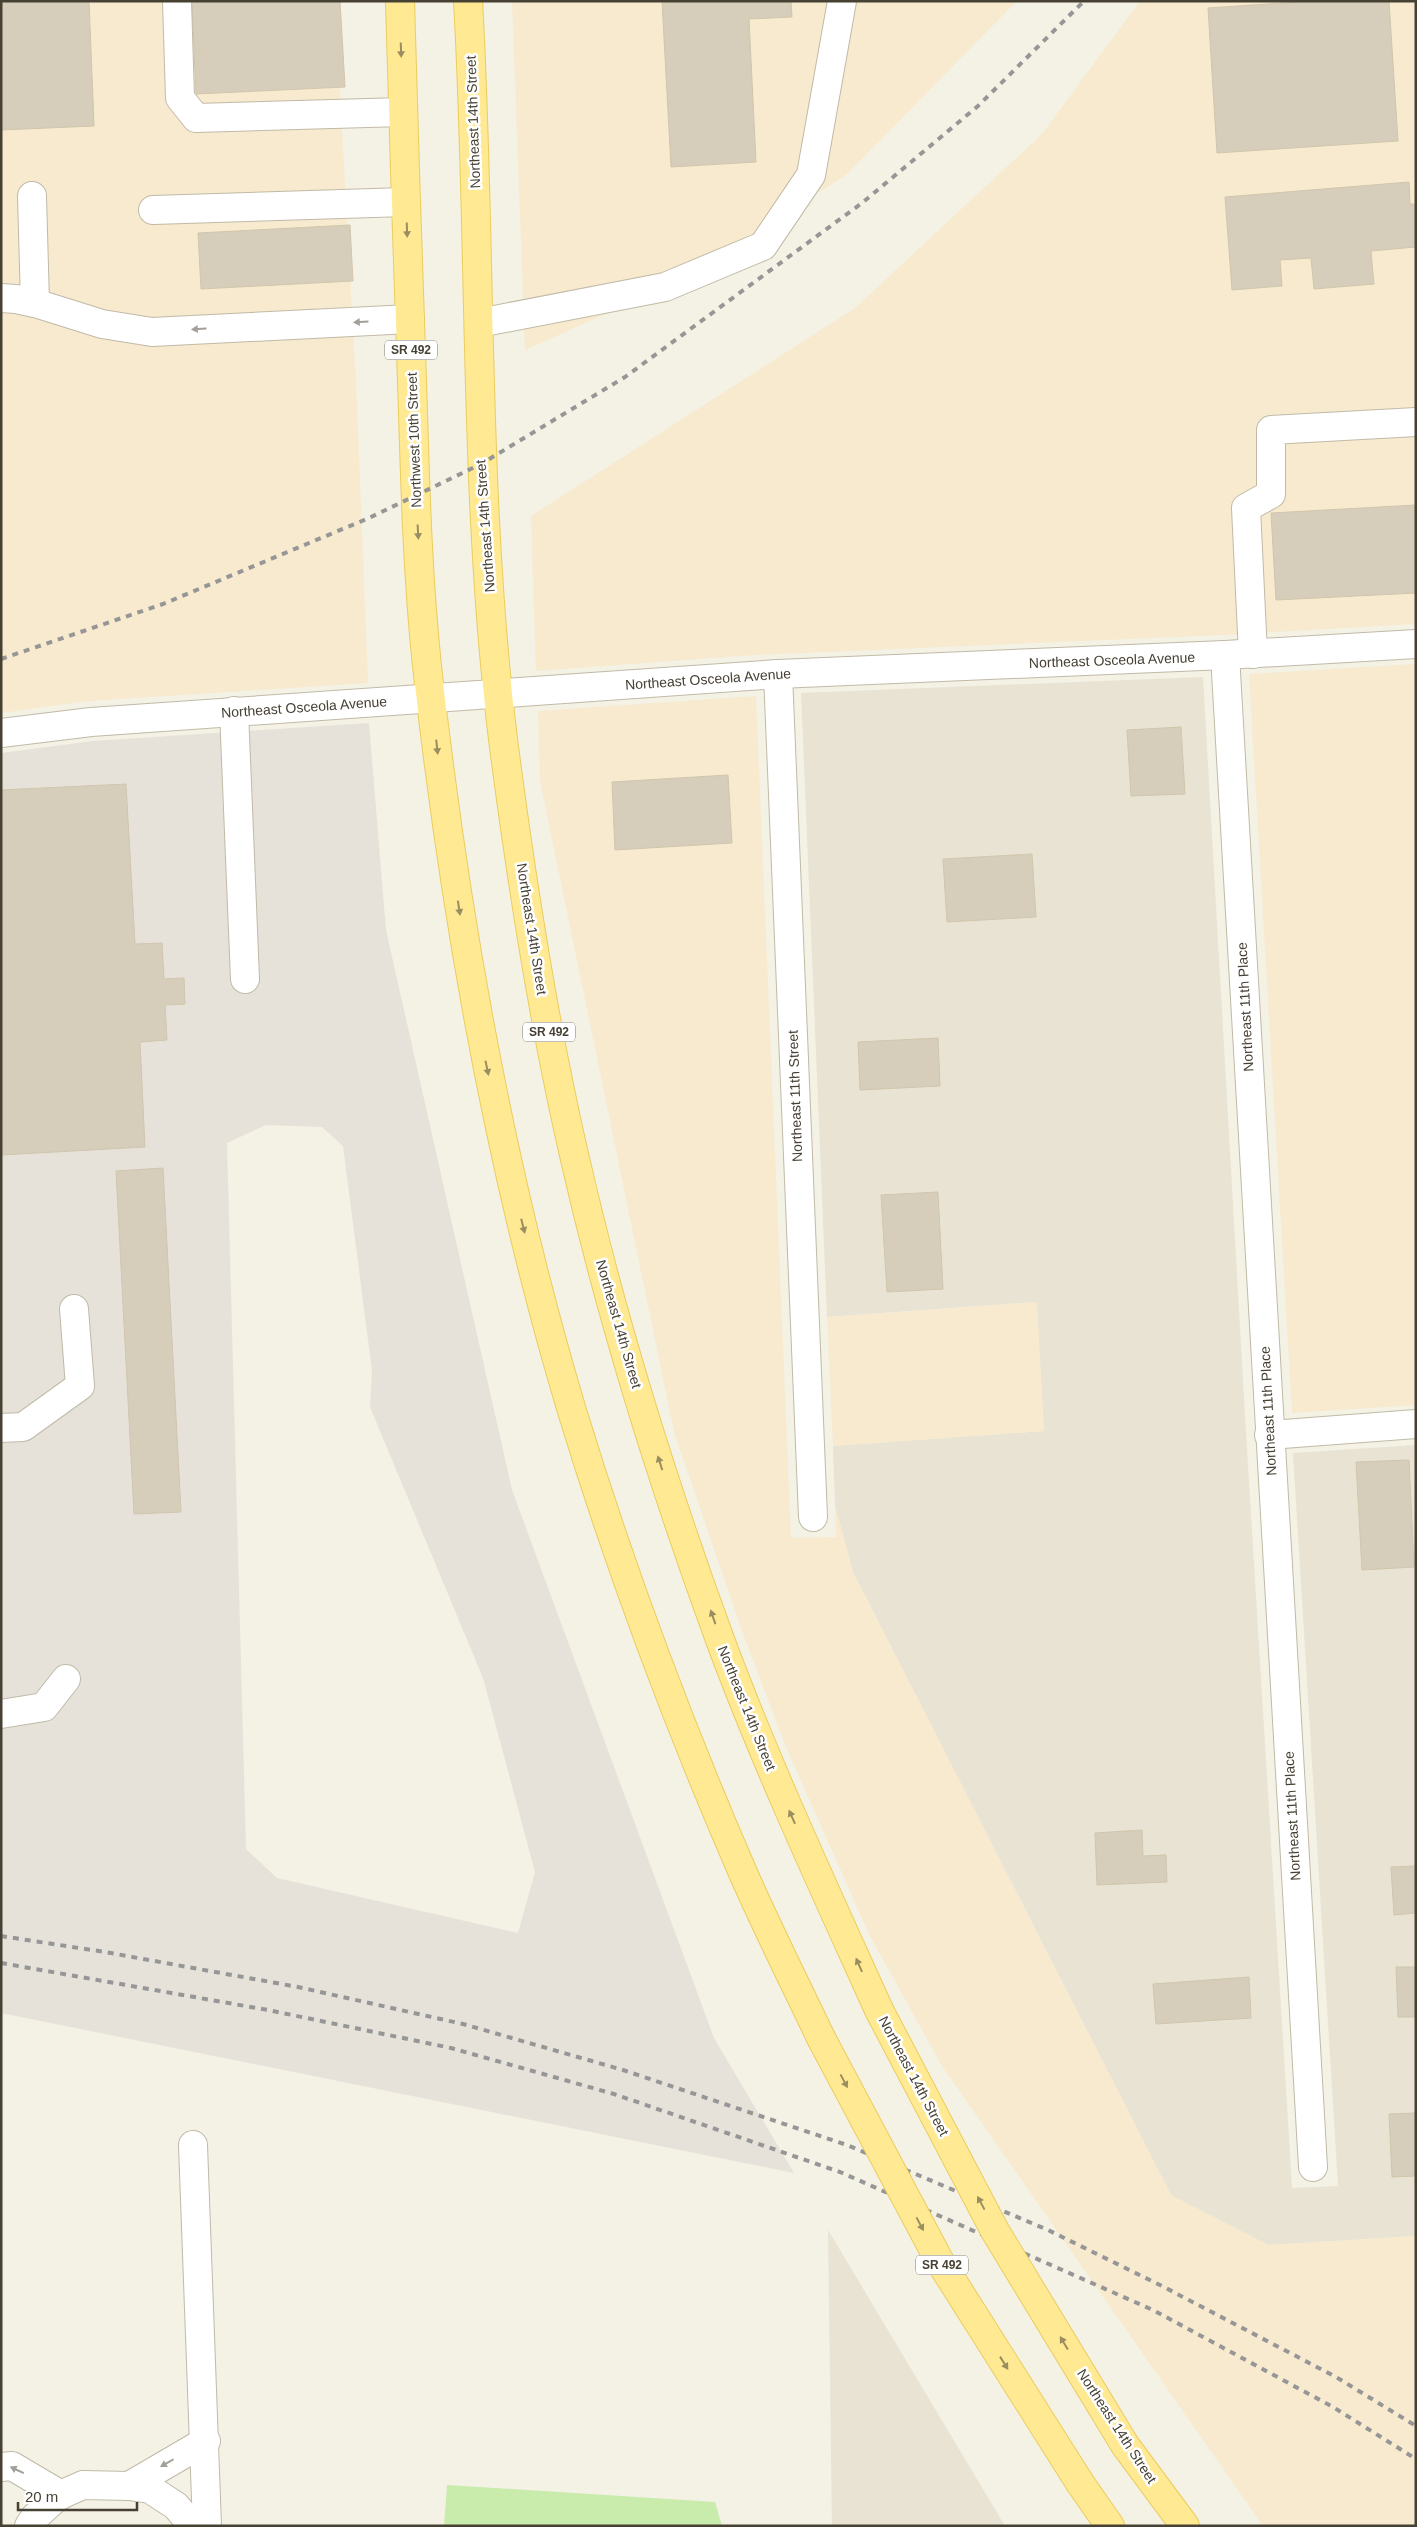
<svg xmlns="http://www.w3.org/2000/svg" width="1417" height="2527" font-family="Helvetica,sans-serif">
<rect width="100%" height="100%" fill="#f4f1e5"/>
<g fill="#e8e3d3">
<path d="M1203 677 1245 1416 1292 2188 1338 2186 1293 1453 1416 1445V2236L1268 2245 1171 2195 853 1572 835 1506 833 1446 1044 1431 1036 1302 827 1317 801 693Z"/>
<path d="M828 2230 1005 2526H832Z"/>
</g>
<g fill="#f7eacf">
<path d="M1 1H335L357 404 368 683 89 701 1 713Z"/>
<path d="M512 1H1017L847 174 693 275 525 350Z"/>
<path d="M1140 1H1416V624L1224 635 754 655 536 671 531 516 855 308 1042 134Z"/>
<path d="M1416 664V1405L1292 1413 1249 674Z"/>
<path d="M756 696 791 1538 836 1537 835 1506 853 1572 1171 2195 1268 2245 1416 2236V2526H1263L942 2066 870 1936 786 1747 742 1631 674 1432 540 781 538 711Z"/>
<path d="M1037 1302 1044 1431 833 1446 827 1317Z"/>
</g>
<path fill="#e6e2da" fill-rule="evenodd" d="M369 723 386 930 512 1490 714 2038 794 2173 1 2013V753L93 741ZM266 1125 322 1127 343 1146 372 1371 370 1407 483 1678 535 1872 518 1933 277 1878 246 1849 227 1143Z"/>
<path fill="#c9ebac" d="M447 2485 715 2502 722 2526H444Z"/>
<g fill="#d6ceba" stroke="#d1c6ad">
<path d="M1 1H89L94 126 1 130Z"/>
<path d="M192 1H340L345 87 196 94Z"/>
<path d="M662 1H791L792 17 749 19 756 162 671 167Z"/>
<path d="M1312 1H1389L1398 141 1217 153 1208 8Z"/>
<path d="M1409 182 1410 204H1416V247L1371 251 1374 284 1314 289 1311 258 1280 260 1282 286 1232 290 1225 197Z"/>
<path d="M350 225 353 281 201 289 198 233Z"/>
<path d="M1416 505V593L1276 600 1271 513Z"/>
<path d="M1181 727 1185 794 1131 796 1127 730Z"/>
<path d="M728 775 732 843 615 850 612 782Z"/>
<path d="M126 784 135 944 162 943 164 979 184 978 185 1004 165 1005 167 1040 140 1042 145 1147 1 1155V790Z"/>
<path d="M1032 854 1036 917 947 922 943 859Z"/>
<path d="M938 1038 940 1086 860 1090 858 1042Z"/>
<path d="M163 1168 181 1512 134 1514 116 1171Z"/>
<path d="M938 1192 943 1289 887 1292 881 1195Z"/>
<path d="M1409 1460 1414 1567 1362 1570 1356 1462Z"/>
<path d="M1142 1830 1143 1856 1166 1855 1167 1882 1097 1885 1095 1833Z"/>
<path d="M1416 1866V1913L1394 1915 1391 1867Z"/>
<path d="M1396 1967H1416V2017H1398Z"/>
<path d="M1249 1977 1251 2018 1156 2024 1153 1984Z"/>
<path d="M1416 2113V2176L1392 2177 1389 2114Z"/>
</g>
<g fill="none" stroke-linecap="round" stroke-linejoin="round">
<g stroke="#c0baa7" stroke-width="30">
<g id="minor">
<path d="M177 1 180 98 196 118 403 112"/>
<path d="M32 196 35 303"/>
<path d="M153 210 406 202"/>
<path d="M1 298 16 299 35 303 102 324 152 332 410 319"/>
<path d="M479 323 665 287 763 246 811 175 842 1"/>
<path d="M1253 654 1246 508 1271 494V430L1416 422"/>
<path d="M1225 655 1313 2167"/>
<path d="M778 674 813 1517"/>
<path d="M234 711 245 979"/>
<path d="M1 733 91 722 778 674 1225 655 1416 644"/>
<path d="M1 1428 23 1427 80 1386 74 1309"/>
<path d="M1269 1435 1416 1424"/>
<path d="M1 1714 44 1707 66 1679"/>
<path d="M193 2145 207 2526"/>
<path d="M1 2467 12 2466 61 2495"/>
<path d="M129 2486 206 2441"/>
<path d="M29 2526 35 2517 58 2496 83 2485 129 2486 150 2489 176 2506 193 2526"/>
</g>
</g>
<g stroke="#ebcc5d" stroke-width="30">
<g id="major">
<path d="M400 1C404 128 407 254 412 381 415 476 417 571 427 666 455 917 499 1168 572 1411 619 1565 676 1718 740 1866 765 1924 794 1981 821 2038"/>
<path d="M468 1C482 247 473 494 503 739 521 879 543 1021 575 1159 612 1321 662 1481 719 1637 766 1764 823 1886 879 2010"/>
<path d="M1125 2445 1185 2526"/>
<path d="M1080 2483 1110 2526"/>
</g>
</g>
<use href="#minor" stroke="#fff" stroke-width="28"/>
<use href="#major" stroke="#ffea93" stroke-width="28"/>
<g stroke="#969696" stroke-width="4" stroke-dasharray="6 6" stroke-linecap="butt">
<path d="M1 659 163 604 369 518 481 464 625 377 862 203 978 106 1084 1"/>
<path d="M1 1936 105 1952 298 1987 463 2024 623 2070 847 2145 1048 2230 1162 2286 1336 2377 1416 2426"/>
<path d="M1 1963 268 2010 451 2048 614 2094 840 2172 1153 2310 1333 2407 1416 2459"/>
</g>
<g stroke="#ebcc5d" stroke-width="30" stroke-linecap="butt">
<g id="major-bridge">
<path d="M879 2010 995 2231 1125 2445"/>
<path d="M821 2038 939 2260 1080 2483"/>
</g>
</g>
<use href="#major-bridge" stroke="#ffea93" stroke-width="28"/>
</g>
<defs><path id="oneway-solid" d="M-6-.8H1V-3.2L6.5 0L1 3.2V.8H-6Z" transform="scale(1.25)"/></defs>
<g fill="#9a8d5f">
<use href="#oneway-solid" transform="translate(401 50) rotate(88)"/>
<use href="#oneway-solid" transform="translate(407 230) rotate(88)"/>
<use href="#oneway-solid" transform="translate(418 532) rotate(87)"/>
<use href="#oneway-solid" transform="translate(437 747) rotate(84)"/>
<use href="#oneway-solid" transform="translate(459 908) rotate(81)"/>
<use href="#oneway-solid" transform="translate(487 1068) rotate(78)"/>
<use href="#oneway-solid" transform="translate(523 1226) rotate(76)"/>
<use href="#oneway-solid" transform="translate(660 1463) rotate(-108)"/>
<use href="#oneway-solid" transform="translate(713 1617) rotate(-109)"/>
<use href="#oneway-solid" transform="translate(792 1817) rotate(-114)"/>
<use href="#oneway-solid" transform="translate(859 1965) rotate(-114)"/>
<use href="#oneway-solid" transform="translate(844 2081) rotate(62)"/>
<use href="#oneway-solid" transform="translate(981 2203) rotate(-118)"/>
<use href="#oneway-solid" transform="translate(920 2224) rotate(62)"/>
<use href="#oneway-solid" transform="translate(1064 2343) rotate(-121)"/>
<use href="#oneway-solid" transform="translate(1004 2363) rotate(58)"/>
</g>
<g fill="#a3a09a">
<use href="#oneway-solid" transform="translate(361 322) rotate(177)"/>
<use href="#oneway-solid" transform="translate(199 329) rotate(177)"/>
<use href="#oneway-solid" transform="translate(167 2463) rotate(150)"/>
<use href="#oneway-solid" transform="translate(17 2470) rotate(-155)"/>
</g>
<g text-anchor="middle" stroke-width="5" stroke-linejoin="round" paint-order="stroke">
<g fill="#fff" stroke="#7e7a71" stroke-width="1">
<rect x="385" y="340.5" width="52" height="19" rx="4"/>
<rect x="523" y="1022.5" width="52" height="19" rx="4"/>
<rect x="916" y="2255.5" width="52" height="19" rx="4"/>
</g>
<g font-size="12" font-weight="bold" fill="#474134">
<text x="411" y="354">SR 492</text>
<text x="549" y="1036">SR 492</text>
<text x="942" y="2269">SR 492</text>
</g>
<g font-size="14" fill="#474134" stroke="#fff">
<text transform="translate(473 122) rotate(-92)" y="5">Northeast 14th Street</text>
<text transform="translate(414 440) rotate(-92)" y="5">Northwest 10th Street</text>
<text transform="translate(485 526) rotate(-94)" y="5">Northeast 14th Street</text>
<text transform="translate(1112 660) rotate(-2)" y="5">Northeast Osceola Avenue</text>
<text transform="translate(708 679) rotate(-4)" y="5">Northeast Osceola Avenue</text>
<text transform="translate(304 707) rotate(-4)" y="5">Northeast Osceola Avenue</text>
<text transform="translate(532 929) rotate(81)" y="5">Northeast 14th Street</text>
<text transform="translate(1245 1007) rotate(-93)" y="5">Northeast 11th Place</text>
<text transform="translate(795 1096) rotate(-92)" y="5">Northeast 11th Street</text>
<text transform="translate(619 1324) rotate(74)" y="5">Northeast 14th Street</text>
<text transform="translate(1268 1411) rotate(-93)" y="5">Northeast 11th Place</text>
<text transform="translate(747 1708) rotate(68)" y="5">Northeast 14th Street</text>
<text transform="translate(1292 1816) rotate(-93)" y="5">Northeast 11th Place</text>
<text transform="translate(914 2076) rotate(62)" y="5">Northeast 14th Street</text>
<text transform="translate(1117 2426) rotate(57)" y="5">Northeast 14th Street</text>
</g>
</g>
<rect width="1417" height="2527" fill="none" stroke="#474134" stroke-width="5"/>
<path d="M18 2502v8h119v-8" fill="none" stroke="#474134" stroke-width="2.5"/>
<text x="25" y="2502" font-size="15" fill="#474134" stroke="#ffffff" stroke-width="4" paint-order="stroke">20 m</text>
</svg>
